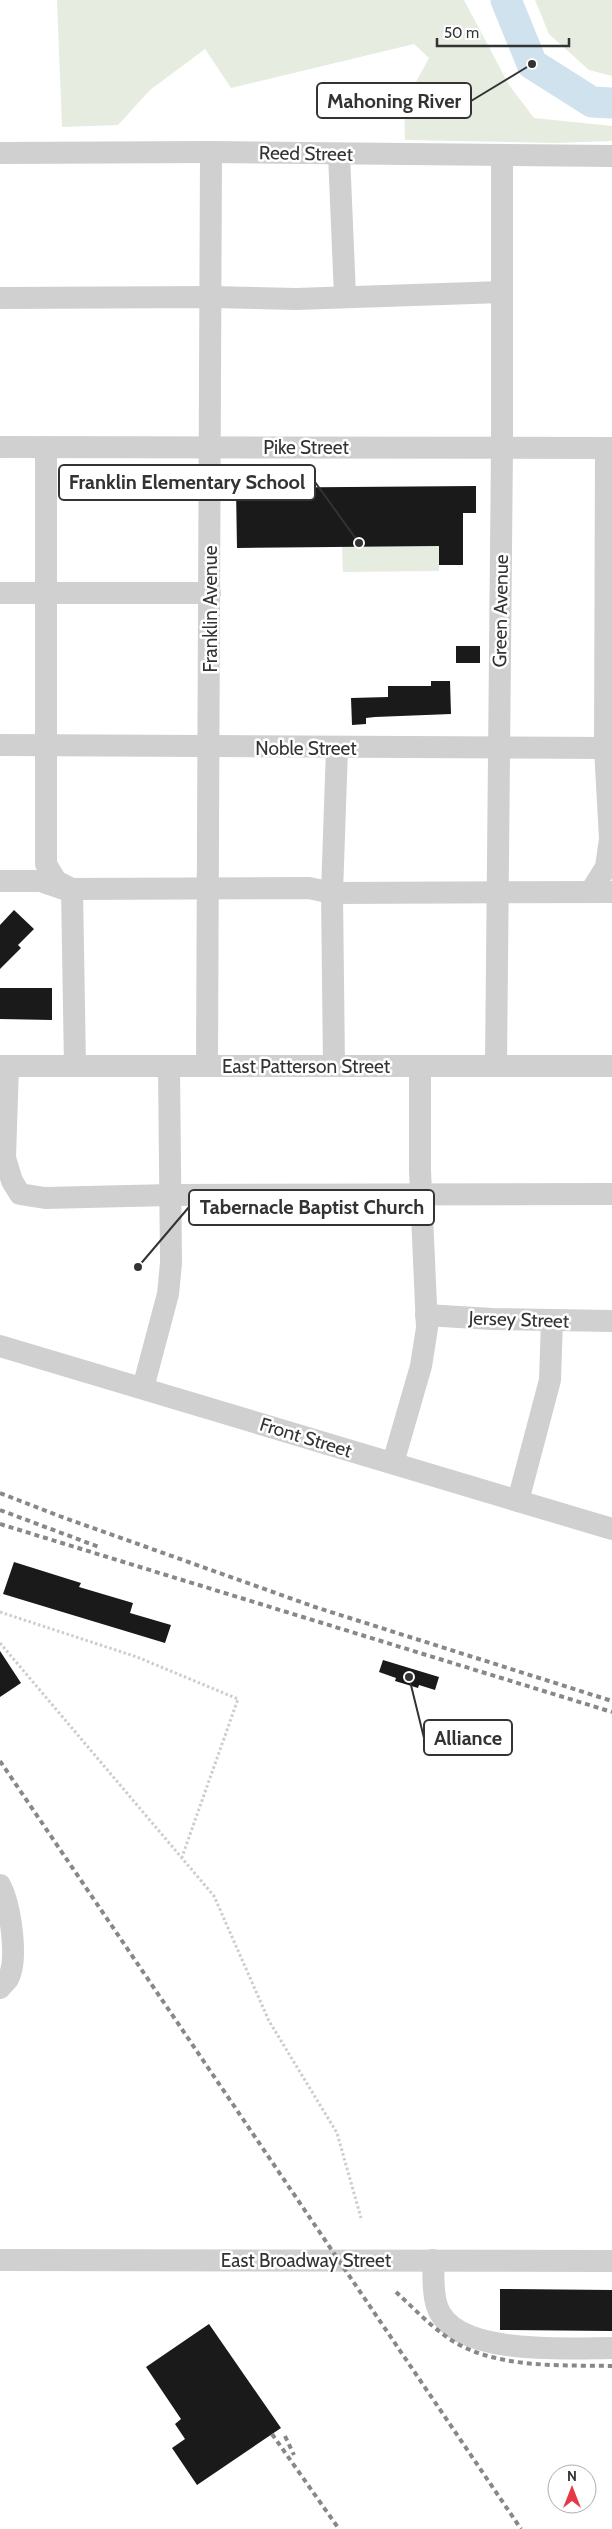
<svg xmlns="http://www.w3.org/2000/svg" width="612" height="2529" font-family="Cabin,sans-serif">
<rect width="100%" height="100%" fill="#fff"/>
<g fill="#e6ecdf">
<path d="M57 0H464L509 85 534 118 612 126V141L554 143 405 140 404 104 429 58 414 44 231 88 205 49 150 90 118 125 62 127Z"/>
<path d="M535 0H612V76L589 70 549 34Z"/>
<path d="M439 546V571L343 572 342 547Z"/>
</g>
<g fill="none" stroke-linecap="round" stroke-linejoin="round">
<path stroke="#cfe2ee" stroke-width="31" d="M506 0 532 64 592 102 612 103"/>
</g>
<g fill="#1a1a1a">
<path d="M476 486V513H463V565H439V546L237 548 236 488Z"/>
<rect x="456" y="646" width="24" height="17"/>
<path d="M431 681H450L451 714 375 717 366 718V724L352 725 351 698 388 697V686H431Z"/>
<path d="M14 910 34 929 18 945 21 948 0 969V925Z"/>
<path d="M0 988H52V1020L0 1019Z"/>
<path d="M14 1562 81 1583 79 1587 133 1603 130 1613 171 1625 165 1643 3 1594Z"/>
<path d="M0 1651 21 1683 0 1697Z"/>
<path d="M383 1660 439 1677 435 1690 419 1685 418 1688 395 1681 396 1678 379 1672Z"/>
<path d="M500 2289 612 2290V2331L500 2330Z"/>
<path d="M209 2324 281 2428 197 2485 172 2448 185 2439 175 2424 181 2419 146 2367Z"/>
</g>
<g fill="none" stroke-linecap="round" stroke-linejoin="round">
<g stroke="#cdcdcd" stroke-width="3" stroke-dasharray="2.5 2.5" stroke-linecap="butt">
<path d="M0 1612 137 1657 238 1699 182 1857"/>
<path d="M0 1643 214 1896 269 2021 337 2133 361 2218"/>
</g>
<g stroke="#d0d0d0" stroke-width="22">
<path d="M0 153 211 152 612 156"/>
<path d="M339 154 345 296"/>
<path d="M0 298 211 297 296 299 502 292"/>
<path d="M0 447 612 448"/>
<path d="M46 447V864L56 881 72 889 75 1066"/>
<path d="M0 593H210"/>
<path d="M0 745 612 748"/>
<path d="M0 881H41L64 889 309 888 332 893 612 892"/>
<path d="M591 891 606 867 610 839 605 748 606 448"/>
<path d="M0 1066H612"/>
<path d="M8 1066 5 1158 12 1181 20 1194 45 1198 170 1195 612 1194"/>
<path d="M207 1066 211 152"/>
<path d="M334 1066 332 893 337 748"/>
<path d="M496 1066 502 447V156"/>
<path d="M426 1315 492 1319 612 1321"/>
<path d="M0 1346 612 1529"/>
<path d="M143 1388 168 1294 171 1263 169 1066"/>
<path d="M393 1463 421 1366 427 1328 420 1170V1066"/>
<path d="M518 1501 550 1380 552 1321"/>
<path d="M0 1885C10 1904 19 1959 8 1979 6 1982 2 1985 0 1988"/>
<path d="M0 2260 612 2261"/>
<path d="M433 2260C434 2275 432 2292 437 2306 453 2357 571 2348 612 2348"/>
</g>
<g stroke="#888" stroke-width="4" stroke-dasharray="5 4" stroke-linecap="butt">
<path d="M0 1493 62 1517 315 1607 612 1701"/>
<path d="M0 1510 99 1547"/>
<path d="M0 1524 612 1712"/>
<path d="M0 1761 521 2529"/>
<path d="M396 2292C418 2312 440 2337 468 2349 512 2368 565 2365 612 2366"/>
<path d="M272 2434 339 2529"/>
<path d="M285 2436 294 2455"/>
</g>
</g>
<g text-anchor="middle" stroke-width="5" stroke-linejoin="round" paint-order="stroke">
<g font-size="19" fill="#333" stroke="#fff">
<text transform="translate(306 153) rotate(1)" y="7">Reed Street</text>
<text x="306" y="454">Pike Street</text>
<text transform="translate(210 609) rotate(-90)" y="7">Franklin Avenue</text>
<text transform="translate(500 611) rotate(-89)" y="7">Green Avenue</text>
<text x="306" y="755">Noble Street</text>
<text x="306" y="1073">East Patterson Street</text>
<text transform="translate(519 1319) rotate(2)" y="7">Jersey Street</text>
<text transform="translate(306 1437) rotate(17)" y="7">Front Street</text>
<text x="306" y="2267">East Broadway Street</text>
</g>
</g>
<path fill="none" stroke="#333" stroke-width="2" d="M532 64L471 101M359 543L315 482M138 1267L189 1207M409 1677L424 1738"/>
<g fill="#333" stroke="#fff" stroke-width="2">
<circle cx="532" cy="64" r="5"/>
<circle cx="359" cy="543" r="5"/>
<circle cx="138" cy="1267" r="5"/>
<circle cx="409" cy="1677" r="5"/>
</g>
<g fill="#fff" stroke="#333" stroke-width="2">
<rect x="317" y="83" width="154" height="35" rx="5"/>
<rect x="59" y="465" width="256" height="35" rx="5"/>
<rect x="189" y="1190" width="245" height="35" rx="5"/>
<rect x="424" y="1720" width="88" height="35" rx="5"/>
</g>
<g font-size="20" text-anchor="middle" font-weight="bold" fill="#333">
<text x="394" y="108">Mahoning River</text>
<text x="187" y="489">Franklin Elementary School</text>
<text x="312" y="1214">Tabernacle Baptist Church</text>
<text x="468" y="1745">Alliance</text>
</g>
<g transform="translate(572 2489)"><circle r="24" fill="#ffffff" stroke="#adadad"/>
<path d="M0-4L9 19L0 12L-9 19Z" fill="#e63946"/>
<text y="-8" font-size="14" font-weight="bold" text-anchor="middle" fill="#333333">N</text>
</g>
<path d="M437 38v8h132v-8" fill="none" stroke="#333333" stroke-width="2.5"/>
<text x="444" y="38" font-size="15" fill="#333333" stroke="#ffffff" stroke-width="4" paint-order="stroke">50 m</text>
</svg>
